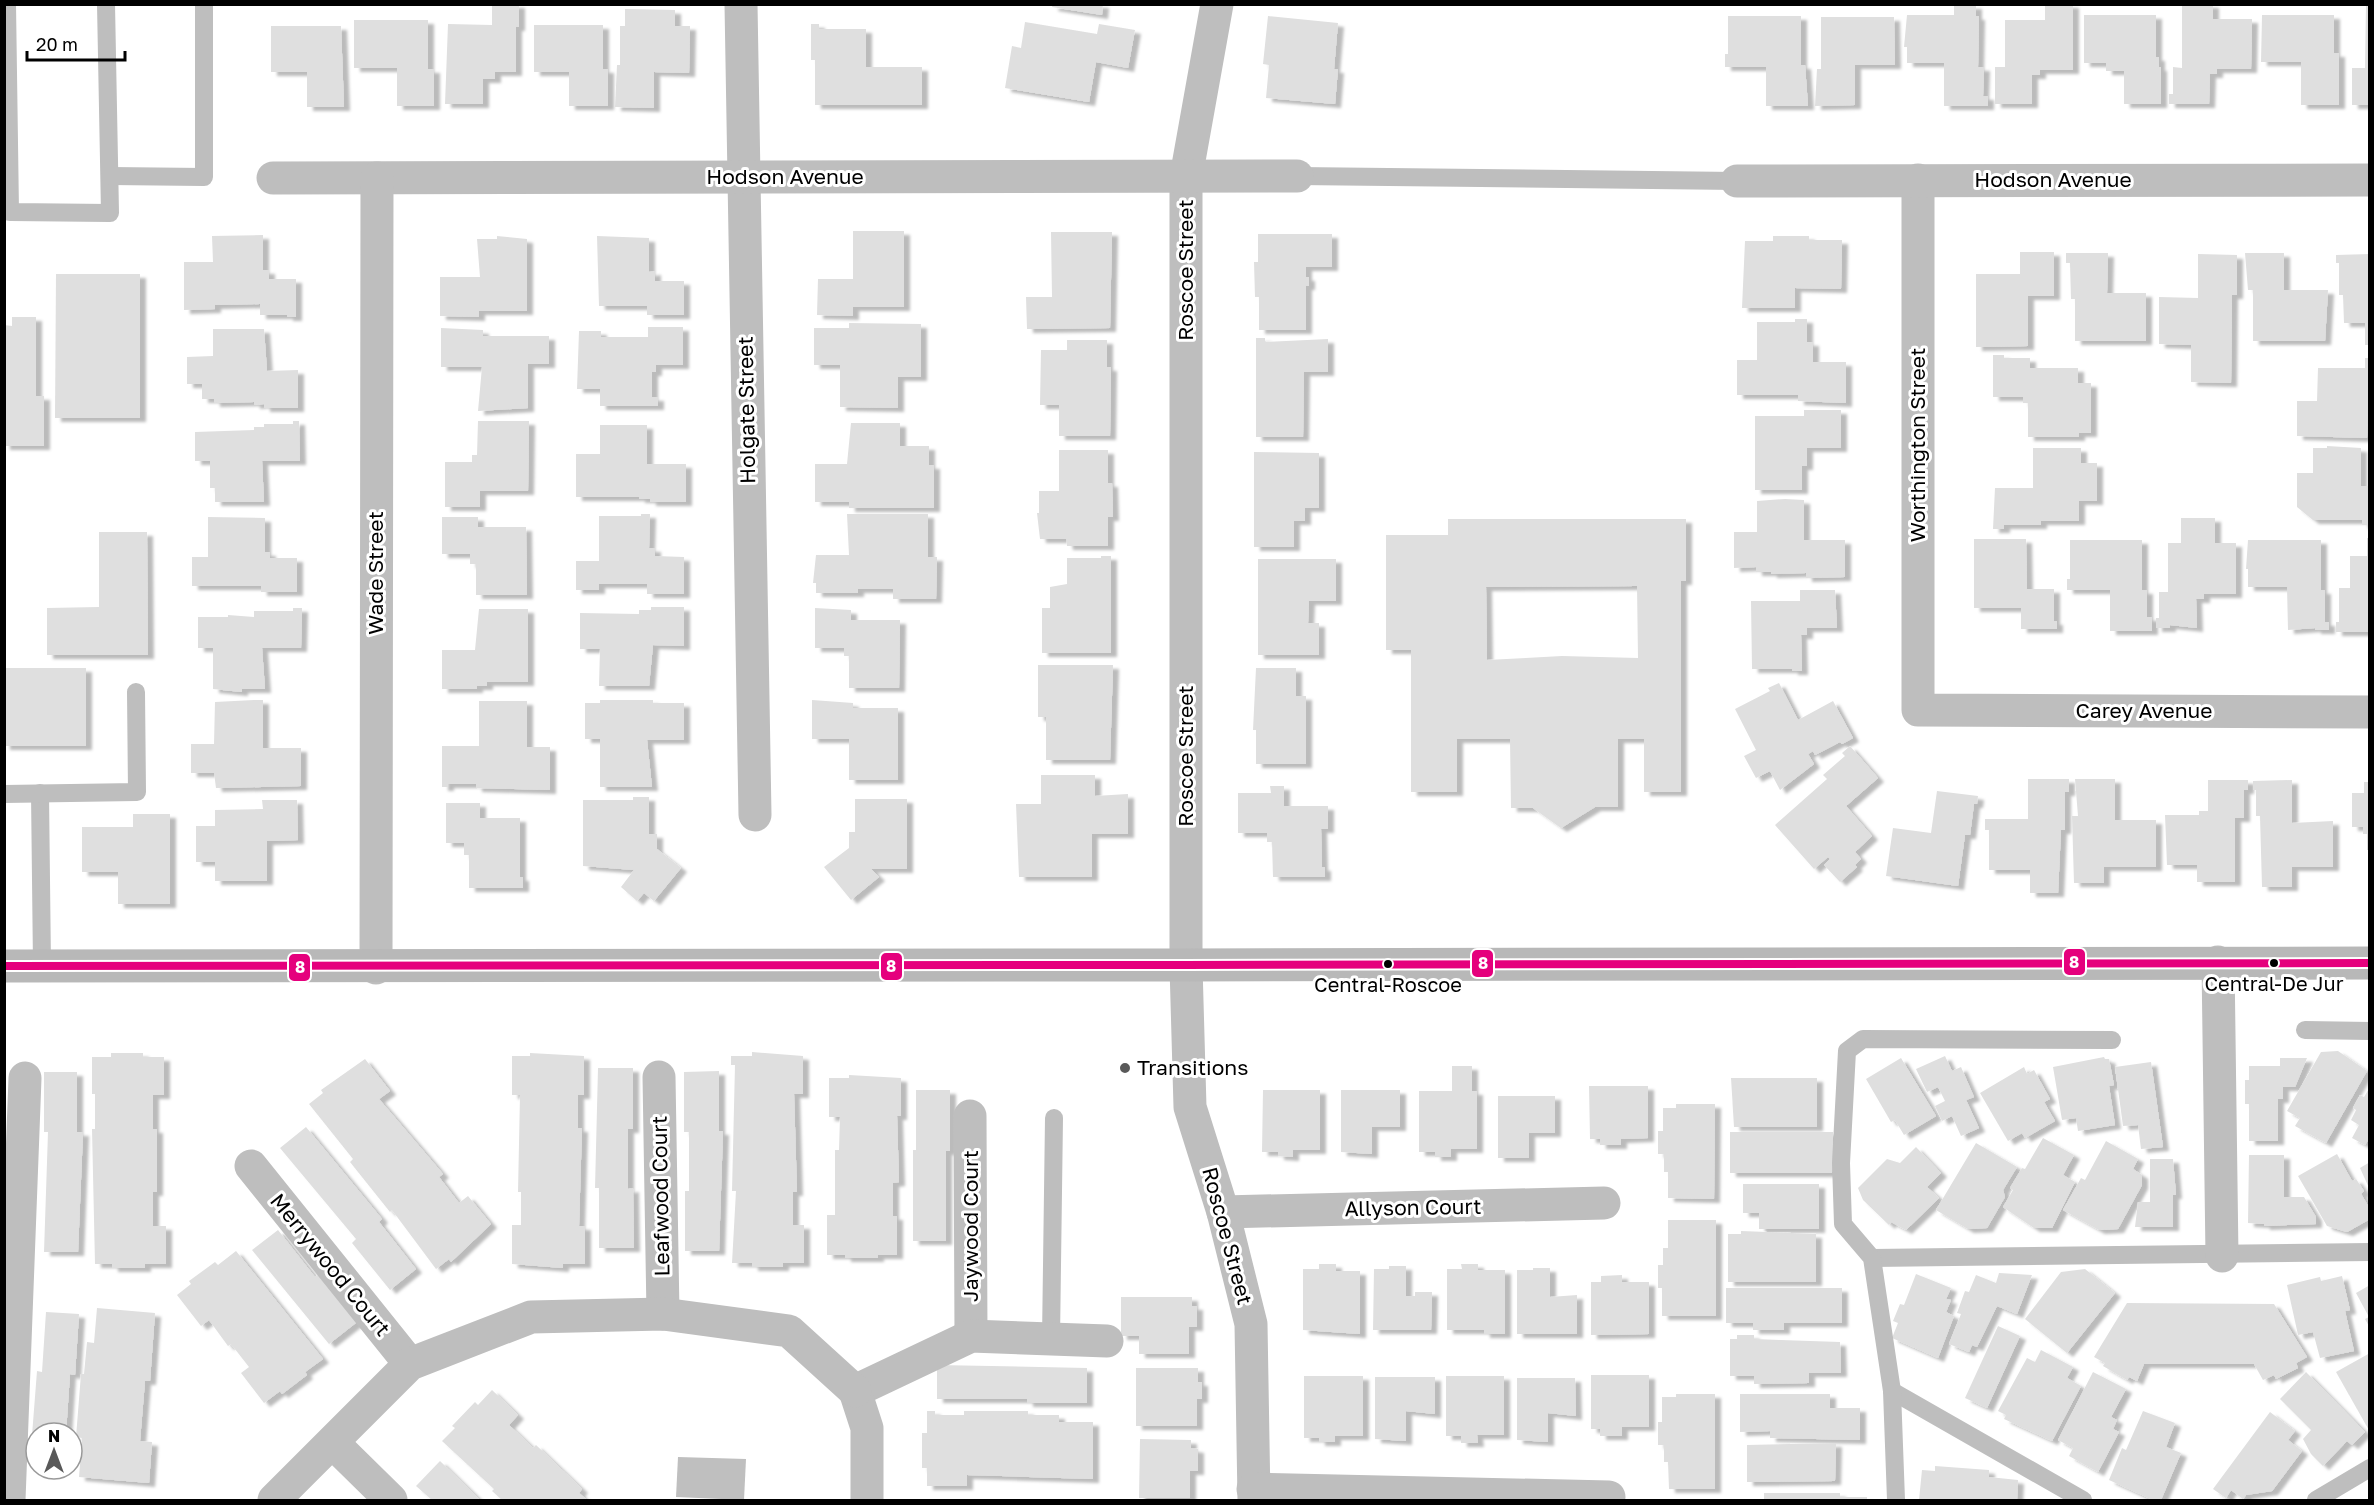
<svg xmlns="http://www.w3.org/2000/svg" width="2374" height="1505" font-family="'Golos Text',sans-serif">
<defs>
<filter id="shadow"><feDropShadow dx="6" dy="4" stdDeviation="1.5" flood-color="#0004"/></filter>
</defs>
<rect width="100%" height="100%" fill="#fff"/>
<path fill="#bfbfbf" d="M678 1457 746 1459 744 1500 676 1497Z"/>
<g fill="#dfdfdf" fill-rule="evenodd" filter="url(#shadow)">
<path d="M492 4H519V27H516V72H495V79H483V104H445L448 24 492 25Z"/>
<path d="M1053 4H1103L1102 15 1052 7Z"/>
<path d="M2045 4H2073V70H2040V75H2032V104H1995V67H2005V20H2045Z"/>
<path d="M2182 4H2213V19H2252L2251 69H2217V74H2210L2209 104H2169V94H2173V67L2182 68Z"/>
<path d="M2366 4H2370V105H2352V68H2365Z"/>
<path d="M1954 5H1976V16H1979L1978 67H1984L1983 96H1988V106H1944V63H1907V47H1904L1907 15H1954Z"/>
<path d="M625 9 675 10V26H690L689 73 654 72V108L615 107 617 65H620V26H625Z"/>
<path d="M2084 15H2156V57H2159V67H2161V104H2124V71H2106V63H2084Z"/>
<path d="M2262 15H2334V53H2339V105H2301V62H2261Z"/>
<path d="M1268 16 1338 23 1334 69H1338L1335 104 1266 98 1269 65 1263 64Z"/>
<path d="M1728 16H1801V65H1805L1808 106H1766V67H1725V54H1728Z"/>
<path d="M1821 17H1894L1895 65H1855V105L1815 106 1817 69H1821Z"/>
<path d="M354 20H428V69H434V106H397V68H354Z"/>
<path d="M1025 22 1097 34 1099 24 1135 30 1128 68 1096 62 1089 102 1005 88 1012 46 1021 48Z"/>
<path d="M811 24H819V29H866V67H922V105H815V60H811Z"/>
<path d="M534 25H603V69H608V106H569V72H534Z"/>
<path d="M271 26H341L344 107H307V72H271Z"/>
<path d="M853 231H904V307H853V316L817 315 818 279H853Z"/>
<path d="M1051 232H1112L1110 328 1027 329 1026 297H1052Z"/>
<path d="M1258 234H1332V267H1306V277H1309V286H1306V330H1259V297H1255L1254 262H1258Z"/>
<path d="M263 235V270H269V279H296V317H287V315H260V304L215 305V309L184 310V262H213L212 236Z"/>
<path d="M497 236 527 239V311H479V317L440 316V277H480L477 239H497Z"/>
<path d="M597 236 649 238V272L655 271V281H684V315H647V306H599Z"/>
<path d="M1773 236H1809V240H1842L1841 289 1795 288V308H1742L1745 241H1773Z"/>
<path d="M2020 252H2054V296H2028V346L1976 347V274H2020Z"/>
<path d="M2066 253H2108L2107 293H2146V341H2075V299H2071L2070 263H2066Z"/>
<path d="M2245 253H2284V290H2328L2325 341H2253V290H2248Z"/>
<path d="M2198 254 2237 255V295H2232L2231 383 2191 382V345L2159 344V297L2198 298Z"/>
<path d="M2370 254V345H2365V323H2344L2343 295H2339V263H2336V255Z"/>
<path d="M56 274H140V418H55Z"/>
<path d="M12 317H36V396H44V446H4V325L12 326Z"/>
<path d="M1795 319H1807V342H1813V362H1846V403L1798 401V395H1737V360H1757V322H1795Z"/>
<path d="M849 323 921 324V377H898V408L840 407V365H814V328H849Z"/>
<path d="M648 327H683V365H656V372H652V397H658V406H600V389H577L579 331H601V337H648Z"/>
<path d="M441 328 483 330V336H549V364H528V408L478 411 482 367H441Z"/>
<path d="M213 329H264L267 371 298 370V408H264V404L254 405V402L214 403V399H202V384H187V357L213 356Z"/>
<path d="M1256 338H1265V342L1328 339V372H1304L1303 437H1256Z"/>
<path d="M1067 340H1107V367H1111L1110 436H1059V405H1040L1041 350H1067Z"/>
<path d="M1993 355H2004V358H2030V368H2078V383H2091V433H2079V437H2028V403H2023V397H1993Z"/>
<path d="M2365 358H2370L2367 438 2297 436V401H2317L2318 368H2365Z"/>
<path d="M1804 410H1841V448H1807V466H1802V490H1755V416H1804Z"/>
<path d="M293 421H299L300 461H262L264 502H215V488H210V461H195V432L254 430V427H264V424H293Z"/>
<path d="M478 421H529L528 491H480V507H445V462H472V455H477Z"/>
<path d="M851 423H900V446H929V465H934V508H849V502H815V464H847Z"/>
<path d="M600 425H647V464H686V502H650V499H639V497H576V454H600Z"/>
<path d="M2327 446 2361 448V486H2370V525H2362V520H2313L2297 507V473H2313V448H2327Z"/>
<path d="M2033 448H2081V463H2097V501H2079V521H2041V525H2004V529H1993L1995 488H2033Z"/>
<path d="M1059 450H1108V483H1112L1113 517H1108V546H1067L1066 539H1040L1037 513H1039V491H1059Z"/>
<path d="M1254 452 1319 453V508H1305V521H1294V547H1254Z"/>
<path d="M1785 499 1804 500V540H1845V577L1806 578V573L1771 574V572H1756V567L1734 568V532H1757V501Z"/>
<path d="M641 514H650L649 548H655V556L684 557V594H647V584H599V590H576V561H599V516H641Z"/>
<path d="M847 514H928V557H937L936 599H893V589H858V593H816V583H813L816 555H849Z"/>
<path d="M208 517 265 518V552H270V558H297V592H261V586H192V557H208Z"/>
<path d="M442 517H478V527H526L527 595H476V564H470V554H442Z"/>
<path d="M2181 518H2215V543H2236V594H2204V599H2196L2197 628 2170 625V628H2156V618H2159V592H2168V543H2181Z"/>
<path d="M1448 519H1686V581H1681V792H1644V739H1618V807H1595L1561 828 1533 808H1511L1510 739H1457V792H1411V650H1386V535H1448ZM1637 586 1638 658 1562 656 1487 660 1486 587Z"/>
<path d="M99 532H147L148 655H47V608L99 607Z"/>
<path d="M2367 538H2370V632H2336V622H2339V588H2350V556H2367Z"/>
<path d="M1974 539H2026L2027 589H2054V621H2057V629H2021V608H1974Z"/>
<path d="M2070 540H2142V590H2147V617H2152V631H2110V590H2067V579H2070Z"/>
<path d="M2248 540H2321V590H2325V622H2329V630H2315V628L2288 630 2287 587H2248V569H2246Z"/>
<path d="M1101 556H1111V653H1042V608H1050V587L1067 584V558H1101Z"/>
<path d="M1258 559H1336V601H1309L1308 623H1319V655H1258Z"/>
<path d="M1800 590H1835L1837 628H1807V635H1801L1802 671H1792V669H1752L1751 601H1800Z"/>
<path d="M651 607H684V646L653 645 649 686H599L600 649H580V613L639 614V610H651Z"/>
<path d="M293 608H302L301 648H262L265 689H242V692L213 689V648H198V617H228V615L254 617V611H293Z"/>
<path d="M815 608 851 610V620H900L899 688H849V656H844V648H815Z"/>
<path d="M479 609H528V682H487V686H477V689H442V650H475Z"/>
<path d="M1038 665H1113L1110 760H1046V717H1038Z"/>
<rect x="4" y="668" width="82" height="78"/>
<path d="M1256 668H1296V696H1306V764H1256V730H1253Z"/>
<path d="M1779 683 1798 720 1833 701 1853 738 1842 744 1840 742 1815 755 1813 751 1808 754 1814 764 1780 790 1770 771 1756 778 1744 756 1756 750 1735 709 1770 691 1768 688Z"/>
<path d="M254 700H263V748H301V786L216 788 214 773H191V744H214L215 702Z"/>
<path d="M600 700H653V703H684V740H647L652 787H600V739H585V703H600Z"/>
<path d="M812 700 853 703V708H898V780H849V739H812Z"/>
<path d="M479 701H527V747H550V790L476 788V784H448V787H442V746H479Z"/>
<path d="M1850 746 1878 778 1846 806 1872 836 1855 852 1861 859 1855 865 1857 867 1840 882 1824 865 1830 859 1828 857 1814 869 1775 825 1827 779 1823 775 1845 756 1842 753Z"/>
<path d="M1041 775H1095V796L1128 794V834H1092V877H1019L1016 804H1041Z"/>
<path d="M2028 779H2069V792H2065V830H2061L2058 893H2030V870H1989V830H1985V819H2028Z"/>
<path d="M2075 779H2115V820H2156V867H2104V883H2074L2072 816H2078Z"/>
<path d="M2208 780H2248V790H2244V818H2235V882H2197V865H2167L2165 815H2199V811H2208Z"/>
<path d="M2292 780V823L2333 821V867H2292V887H2262L2260 816H2256V790H2253V781Z"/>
<path d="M2364 782H2370V850H2367V834H2363V827H2352V793H2364Z"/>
<path d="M1270 786H1284V806H1328V829H1321L1322 867H1325V877H1273L1272 842H1267V833H1238V793H1271Z"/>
<path d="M1937 791 1978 796 1977 804H1974L1970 835H1965L1958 886 1886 876 1893 828 1931 833Z"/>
<path d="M633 797H649V834H657V849L681 868 654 901 644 893 637 901 621 887 634 870 583 866V800H633Z"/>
<path d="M855 799H907V869H871L879 877 851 900 824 867 849 848V832H855Z"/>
<path d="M262 800H297L298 840 267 841V881H215V862H196V826H215V810L263 809Z"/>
<path d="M446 803H480V818H520V877H523V888H469V855H464V843H446Z"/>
<path d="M133 814H170V904H118V872H82V827H133Z"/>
<path d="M2338 1051 2367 1071 2326 1143 2295 1126 2300 1118 2287 1111 2321 1052Z"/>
<path d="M752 1052 803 1056V1094H794L797 1192H793V1225H804V1263H783V1267H752V1263H732L736 1191H732L735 1065H731V1056H752Z"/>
<path d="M111 1053H143V1057H164V1095H153V1129H157V1192H153V1226H166V1264H145V1268H112V1264H95L92 1129H95V1094H92V1057H111Z"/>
<path d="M530 1053 584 1056V1095H578V1128H582L579 1226H585V1264H563V1268L512 1264V1225H521V1192H518L520 1095H512V1056H530Z"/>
<path d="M1945 1056 1952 1071 1961 1067 1974 1097 1966 1100 1979 1128 1961 1136 1952 1116 1942 1121 1935 1106 1945 1101 1938 1087 1927 1092 1916 1069Z"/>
<path d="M2104 1057 2105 1059H2109L2114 1085 2109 1086 2115 1125 2078 1131 2076 1118 2062 1120 2053 1067Z"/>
<path d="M1901 1058 1936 1116 1904 1135 1895 1120 1891 1122 1866 1079Z"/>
<path d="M2280 1058H2307L2295 1087H2283V1099H2278V1141H2249V1104H2245V1080H2249V1066H2280Z"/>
<path d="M365 1059 390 1091 379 1099 443 1174 439 1177 459 1203 468 1196 491 1224 451 1262 449 1259 436 1269 392 1210 390 1212 350 1162 353 1159 309 1104 323 1093 321 1090Z"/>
<path d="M2151 1062 2163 1147 2141 1149 2138 1125 2123 1126 2115 1067Z"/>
<path d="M1452 1066H1472V1091H1477V1149H1451V1157H1435V1152H1419V1091H1452Z"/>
<path d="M2024 1067 2027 1074 2034 1070 2050 1099 2044 1102 2055 1121 2025 1138 2022 1133 2008 1141 1980 1093Z"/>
<path d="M598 1068H633V1129H628V1189L633 1188 634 1248H599V1188H595Z"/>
<path d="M719 1071V1131H723L719 1251H685V1191H689V1132H684V1072Z"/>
<path d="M44 1072H77V1132H83L78 1252H44L48 1132H44Z"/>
<path d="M849 1075 901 1078V1116H897L899 1182 893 1183V1216H897V1255H878V1258H845V1255H827V1215H835V1150H839L840 1117H829V1078H849Z"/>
<path d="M1731 1078H1817V1127H1734Z"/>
<path d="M1589 1086H1648V1138L1621 1139V1145H1600V1139H1590Z"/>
<path d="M2370 1087V1137L2365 1145 2352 1138 2359 1125 2351 1120 2356 1110 2353 1108 2360 1095 2364 1097Z"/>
<path d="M916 1090H950V1151H946V1241H913V1150H916Z"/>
<path d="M1263 1090H1320V1150H1293V1157L1278 1156V1152H1262Z"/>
<path d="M1341 1090H1400V1127H1372V1154L1341 1152Z"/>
<path d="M1498 1096H1555V1133H1529V1158H1498Z"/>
<path d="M1676 1104H1715L1714 1199 1668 1198V1172H1664V1154H1658V1131H1663V1108H1676Z"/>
<path d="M306 1127 382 1219 379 1222 416 1269 390 1290 352 1243 356 1239 280 1148Z"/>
<path d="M1730 1132H1833L1832 1173H1730Z"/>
<path d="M2043 1138 2074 1155 2063 1175 2075 1182 2052 1228H2034L2003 1207 2013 1190 2010 1188 2022 1168 2025 1169Z"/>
<path d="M2106 1141 2138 1159 2133 1169 2142 1175V1185L2118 1229 2099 1230 2063 1210 2081 1178 2085 1180Z"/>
<path d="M1976 1143 2017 1167 2003 1190 2005 1197 1987 1228 1968 1229 1936 1210Z"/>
<path d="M1916 1147 1941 1173 1927 1187 1939 1198 1906 1230 1891 1222 1889 1225 1863 1200 1858 1188 1887 1159 1900 1163Z"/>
<path d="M2337 1154 2352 1181 2356 1179 2364 1191 2361 1194 2370 1209V1219L2347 1232 2327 1226 2298 1176Z"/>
<path d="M2249 1155H2284V1197H2304L2316 1217V1224L2264 1226V1224L2248 1223Z"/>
<path d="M2150 1159H2173L2176 1195H2173V1227H2135L2138 1202H2150Z"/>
<path d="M2370 1162V1190L2360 1168Z"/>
<path d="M1743 1184H1819V1229H1759V1213H1743Z"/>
<path d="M1668 1220H1716V1316H1662V1288H1658V1265H1663V1248H1668Z"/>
<path d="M278 1230 315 1277 319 1274 357 1322 329 1344 252 1250Z"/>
<path d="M1741 1231 1816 1234V1282H1728V1234H1741Z"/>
<path d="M236 1251 323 1359 305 1372 307 1375 282 1394 280 1391 264 1403 241 1373 249 1367 231 1344 228 1346 209 1320 201 1326 177 1295 191 1284 189 1281 215 1262 218 1265Z"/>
<path d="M1319 1264H1336V1271H1360V1334L1303 1330V1269H1319Z"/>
<path d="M1461 1264H1478V1270H1505V1334H1484V1330H1447V1269H1462Z"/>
<path d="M1389 1266H1406V1296H1415V1292H1432L1431 1330H1373L1374 1269H1389Z"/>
<path d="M1533 1268H1550V1297L1577 1295V1334H1517V1270H1533Z"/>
<path d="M2085 1269 2115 1293 2067 1353 2025 1319 2061 1272Z"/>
<path d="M1999 1273 2032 1275 2017 1314 1997 1306 1977 1347 1972 1345 1969 1352 1949 1344 1961 1314 1957 1313 1965 1291 1969 1292 1976 1275 1996 1283Z"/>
<path d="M1916 1274 1951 1288 1946 1299 1951 1300 1946 1312 1954 1316 1938 1358 1892 1338 1898 1323 1893 1321 1900 1304 1904 1305Z"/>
<path d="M1622 1275V1282H1649V1334L1591 1335V1282H1601V1276Z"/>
<path d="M2342 1276 2350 1310 2345 1311 2354 1351 2320 1358 2313 1332 2298 1335 2287 1285 2320 1277 2321 1281Z"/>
<path d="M2370 1285V1328L2365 1319 2369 1317 2356 1293Z"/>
<path d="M1726 1288H1842V1323H1784V1330H1753V1323H1726Z"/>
<path d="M1121 1297H1192V1306H1197V1327H1189V1354H1139V1336H1121Z"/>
<path d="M2127 1303 2274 1304 2307 1357 2296 1363 2298 1368 2276 1379 2274 1375 2263 1380 2254 1364H2144L2137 1381 2129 1377 2127 1380 2103 1366 2105 1363 2094 1357Z"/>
<path d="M97 1308 155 1313 150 1381H145L140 1441 152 1442 149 1483 79 1477 82 1438 76 1437 81 1374H84L87 1342 94 1343Z"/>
<path d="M46 1312 79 1314 75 1375 70 1374 66 1433H36V1462L30 1461 37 1371 42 1372Z"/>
<path d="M1998 1326 2020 1336 1987 1408 1965 1398Z"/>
<path d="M1737 1335H1754V1339L1840 1342 1841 1373H1809V1383L1754 1384V1376H1730V1339H1737Z"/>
<path d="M2041 1350 2073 1367 2067 1378 2081 1386 2052 1441 2004 1419 2006 1415 1998 1411 2027 1358 2035 1362Z"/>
<path d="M2370 1353V1432L2336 1372Z"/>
<path d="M937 1365 1087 1368V1403H1027V1399H937Z"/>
<path d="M1136 1368H1198V1382H1202V1399H1197V1426H1136Z"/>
<path d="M2093 1372 2126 1389 2111 1417 2117 1420 2113 1429 2119 1432 2098 1472 2069 1456 2073 1448 2058 1440Z"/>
<path d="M2306 1372 2365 1432 2352 1445 2347 1441 2323 1466 2311 1454 2303 1439 2311 1430 2280 1399Z"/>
<path d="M1591 1375H1649V1427H1622V1436H1600V1429H1591Z"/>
<path d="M1304 1376H1363V1436H1335V1442H1319V1438H1304Z"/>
<path d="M1446 1376H1504V1435H1477L1478 1443H1461V1436H1446Z"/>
<path d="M1375 1377H1435V1414L1406 1411V1441L1375 1439Z"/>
<path d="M1517 1378H1575L1576 1416 1548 1413V1442L1517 1440Z"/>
<path d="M492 1390 518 1415 509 1425 533 1448 536 1445 582 1489 579 1493 587 1500H502L492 1491 494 1489 442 1441 455 1428 452 1426 475 1402 478 1405Z"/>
<path d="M1676 1394H1715V1489H1669L1668 1462H1664V1445H1658V1422H1662V1397H1676Z"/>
<path d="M1740 1394H1830V1408H1860V1440L1770 1438V1431L1740 1432Z"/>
<path d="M927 1411H935V1415H964V1411H1028V1415H1059V1422H1093V1479L967 1475V1486H927V1468H922V1433H927Z"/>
<path d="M2143 1411 2175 1423 2166 1447 2181 1453 2161 1500H2153L2109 1480 2122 1448 2126 1450Z"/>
<path d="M2270 1412 2295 1431 2288 1440 2302 1451 2272 1491 2246 1495 2243 1499 2231 1490 2226 1498 2213 1489Z"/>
<path d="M1140 1439 1191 1440V1448L1198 1449V1471H1190V1498H1139Z"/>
<path d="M1836 1443 1835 1481 1747 1482V1445Z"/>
<path d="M440 1461 480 1500H432L416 1486Z"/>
<path d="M1935 1466 1989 1470V1477L2018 1480 2017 1500H1919L1922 1470 1935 1471Z"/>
<path d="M1764 1493H1840V1497H1867V1500H1764Z"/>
</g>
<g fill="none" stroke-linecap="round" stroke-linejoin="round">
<g stroke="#bebebe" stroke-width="18">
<path d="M7 4 10 212 110 213 106 4"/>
<path d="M110 176 204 177V4"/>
<path d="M1297 176 1737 181"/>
<path d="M40 793 42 966"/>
<path d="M4 794 137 792 136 692"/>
<path d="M2305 1030 2370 1031"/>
<path d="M1872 1258 2370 1252"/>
<path d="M1051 1339 1054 1118"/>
<path d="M1892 1391 2083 1500"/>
<path d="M1896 1500 1892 1391 1872 1258 1843 1224 1841 1163 1847 1051 1863 1039 2112 1040"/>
<path d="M2316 1500 2370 1468"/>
</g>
<g stroke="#bebebe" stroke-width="33">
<path d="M741 4 755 815"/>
<path d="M1217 4 1186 177V966L1190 1107 1223 1212 1251 1324 1254 1500"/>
<path d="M273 178 1297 176"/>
<path d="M1918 180V710L2370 712"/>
<path d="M1737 181 2370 180"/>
<path d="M2218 962 2222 1256"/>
<path d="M376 968 377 178"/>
<path d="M659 1077 663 1314"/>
<path d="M970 1116 971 1336"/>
<path d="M251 1166 410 1364"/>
<path d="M1223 1212 1604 1203"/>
<path d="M855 1391 971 1336 1107 1341"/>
<path d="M855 1391 867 1428V1500"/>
<path d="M333 1443 391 1500"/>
<path d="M1253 1489 1609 1497"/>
<path d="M9 1500 25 1078"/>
<path d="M274 1500 410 1364 531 1317 663 1314 789 1331 855 1391"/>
</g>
<path stroke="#b8b8b8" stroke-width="33" d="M4 966C793 972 1581 958 2370 963"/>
<g stroke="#fff" stroke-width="12">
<path id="bus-1" d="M4 966C793 972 1581 958 2370 963"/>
</g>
<use href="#bus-1" stroke="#e5007d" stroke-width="8"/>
</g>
<g fill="#000" stroke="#fff" stroke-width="2">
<circle cx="2274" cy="963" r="5"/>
<circle cx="1388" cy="964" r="5"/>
</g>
<circle fill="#595959" stroke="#fff" stroke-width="2" cx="1125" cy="1068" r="6"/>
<g text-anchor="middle" stroke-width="6" stroke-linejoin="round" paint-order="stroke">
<g font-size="20" fill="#000" stroke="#fff">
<text x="2274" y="991">Central-De Jur</text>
<text x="1388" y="992">Central-Roscoe</text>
</g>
<g font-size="21" fill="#000" stroke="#fff">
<text x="785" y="184">Hodson Avenue</text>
<text x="2053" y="187">Hodson Avenue</text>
<text transform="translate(1186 270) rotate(-90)" y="7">Roscoe Street</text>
<text transform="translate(747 410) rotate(-91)" y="7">Holgate Street</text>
<text transform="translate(1918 445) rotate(-90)" y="7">Worthington Street</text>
<text transform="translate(376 573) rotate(-90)" y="7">Wade Street</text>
<text x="2144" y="718">Carey Avenue</text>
<text transform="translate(1186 756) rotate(-90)" y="7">Roscoe Street</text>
<text transform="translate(661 1196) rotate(-91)" y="7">Leafwood Court</text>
<text transform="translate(1413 1208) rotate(-1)" y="7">Allyson Court</text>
<text transform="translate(971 1226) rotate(-90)" y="7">Jaywood Court</text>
<text transform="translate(1227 1236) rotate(75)" y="7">Roscoe Street</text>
<text transform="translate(330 1265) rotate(51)" y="7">Merrywood Court</text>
</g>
<g font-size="21" fill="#000" stroke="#fff" text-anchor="start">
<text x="1137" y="1075">Transitions</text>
</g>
</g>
<g stroke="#fff" stroke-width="2">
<rect x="2063" y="948" width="23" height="28" rx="6" fill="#e5007d"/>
<rect x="1471" y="949" width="23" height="29" rx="6" fill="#e5007d"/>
<rect x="880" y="952" width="23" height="29" rx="6" fill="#e5007d"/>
<rect x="288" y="953" width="23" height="29" rx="6" fill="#e5007d"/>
</g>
<g font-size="16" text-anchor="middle" font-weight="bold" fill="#fff">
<text x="2074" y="968">8</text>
<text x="1483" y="969">8</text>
<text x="891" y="972">8</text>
<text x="300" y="973">8</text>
</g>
<rect width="2374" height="1505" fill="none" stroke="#000000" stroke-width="12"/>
<g transform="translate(54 1451)"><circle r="28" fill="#ffffff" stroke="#999999" stroke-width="1.5"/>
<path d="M0-4.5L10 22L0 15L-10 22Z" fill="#595959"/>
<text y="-9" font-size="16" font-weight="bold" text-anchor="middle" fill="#000000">N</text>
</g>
<path d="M27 51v9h98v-9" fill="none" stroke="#000000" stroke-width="3"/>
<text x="36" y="51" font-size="18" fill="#000000" stroke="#ffffff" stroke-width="4.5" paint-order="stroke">20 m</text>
</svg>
